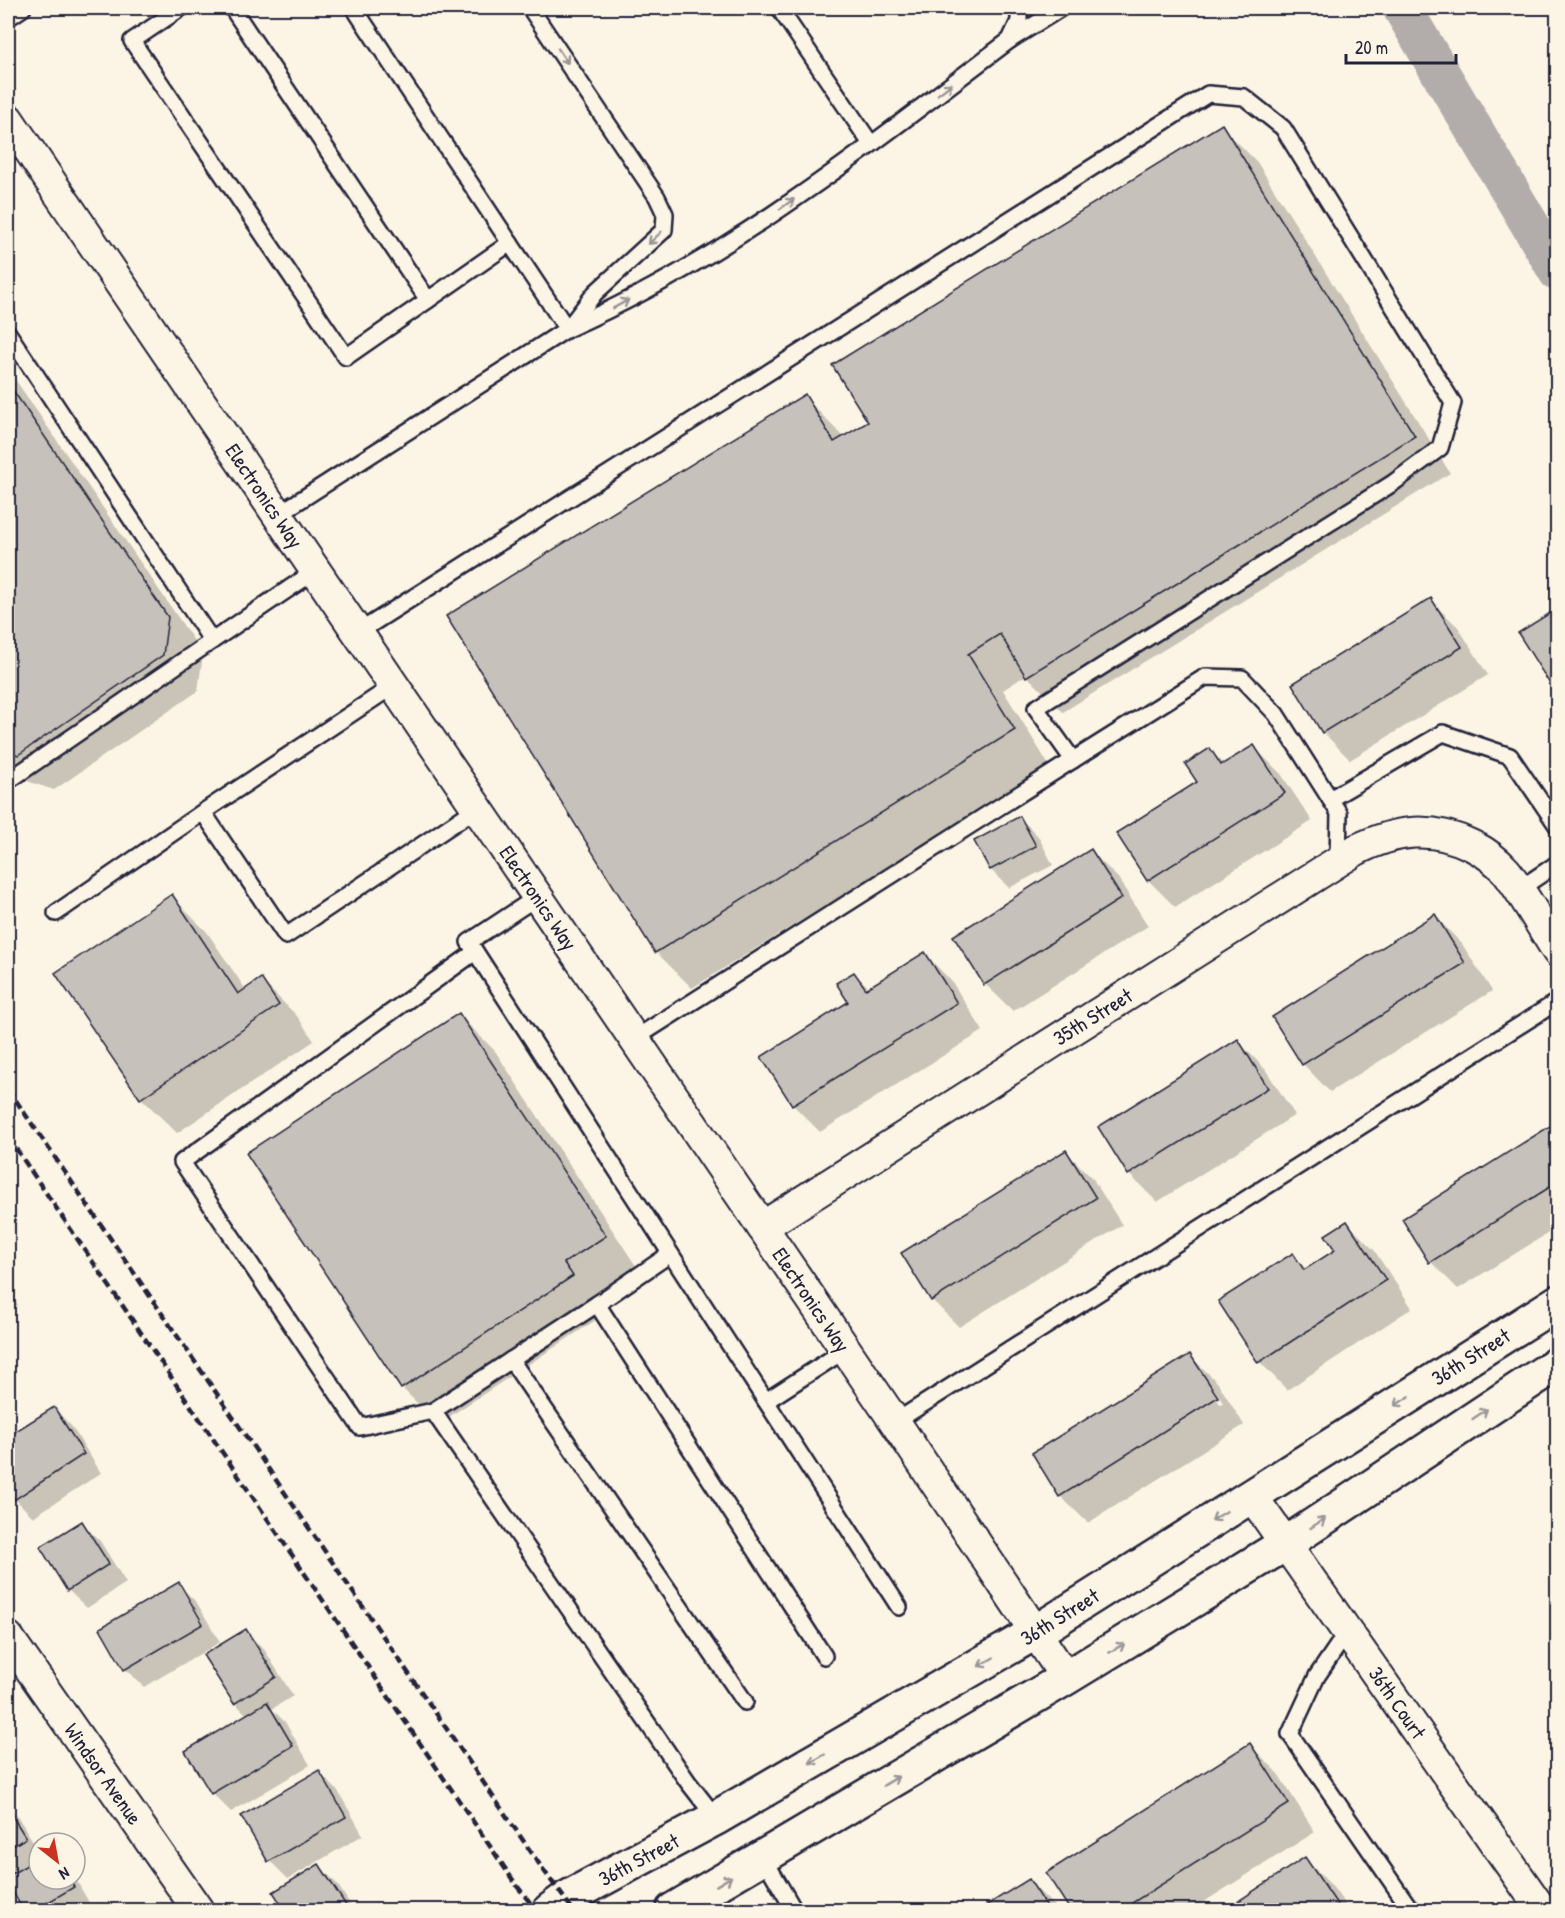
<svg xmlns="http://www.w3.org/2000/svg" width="1565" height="1918" font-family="'Patrick Hand',sans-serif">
<rect width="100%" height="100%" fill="#fcf5e5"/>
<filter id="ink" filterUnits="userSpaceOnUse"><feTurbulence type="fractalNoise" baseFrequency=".0167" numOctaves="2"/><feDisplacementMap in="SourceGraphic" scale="12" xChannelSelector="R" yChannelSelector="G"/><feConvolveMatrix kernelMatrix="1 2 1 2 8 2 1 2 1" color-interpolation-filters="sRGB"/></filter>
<g filter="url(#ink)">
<g fill="#0003" fill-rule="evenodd">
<path d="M1221 126 1257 162 1450 473 1063 712 1026 675 1003 690 1050 767 692 988 656 952 448 617 804 396 844 438 870 422Z"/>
<path d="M8 369 203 654 198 691 54 790 24 780 8 764Z"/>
<path d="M1430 600 1458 627 1488 675 1350 760 1323 732Z"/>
<path d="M1254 747 1281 774 1312 821 1175 907 1148 880 1199 783 1210 750 1225 765Z"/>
<path d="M1020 818 1038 836 1053 865 1009 888 991 870 976 841Z"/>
<path d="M1091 851 1118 878 1148 926 1013 1011 985 984Z"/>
<path d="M171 896 207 932 246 990 261 980 297 1016 314 1041 177 1133 141 1098Z"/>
<path d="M1435 916 1462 944 1492 991 1330 1092 1303 1064 1274 1018Z"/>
<path d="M925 954 952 982 983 1031 820 1132 793 1105 763 1057 850 1003 854 973 870 989Z"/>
<path d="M459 1015 495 1051 640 1272 599 1299 608 1312 438 1424 402 1388 248 1153Z"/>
<path d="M1238 1041 1265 1069 1295 1115 1157 1202 1129 1174 1100 1128Z"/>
<path d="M1558 1123V1227L1458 1289 1431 1262Z"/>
<path d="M1066 1152 1093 1179 1122 1225 959 1327 932 1300Z"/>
<path d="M1347 1223 1374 1250 1412 1308 1287 1390 1260 1362 1220 1302 1292 1255 1307 1270 1337 1251Z"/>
<path d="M8 1289 18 1305 8 1311Z"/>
<path d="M1190 1356 1218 1383 1244 1425 1088 1523 1060 1496ZM1209 1386H1212L1223 1403 1220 1404Z"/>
<path d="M54 1408 72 1427 101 1473 33 1517 15 1499 8 1487V1438Z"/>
<path d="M82 1523 100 1541 126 1583 87 1608 68 1590Z"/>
<path d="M178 1584 197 1603 220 1642 144 1687 125 1669Z"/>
<path d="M245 1631 264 1649 293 1696 272 1709 285 1722 310 1765 231 1812 212 1793 187 1751 247 1715 235 1703Z"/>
<path d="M1250 1745 1277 1772 1315 1832 1191 1910H1072L1048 1873Z"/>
<path d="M319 1772 338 1791 363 1835 288 1879 270 1861Z"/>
<path d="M8 1806 16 1814 39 1851V1879L75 1878 91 1906 84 1910H25L8 1880Z"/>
<path d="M1305 1859 1332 1886 1349 1910H1228Z"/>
<path d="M319 1865 337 1884 354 1910H287L275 1893Z"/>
<path d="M1029 1881 1058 1910H982Z"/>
</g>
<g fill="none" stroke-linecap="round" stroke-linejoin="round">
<path stroke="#b2adab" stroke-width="39" d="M1402 8 1558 272"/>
</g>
<g fill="#c6c1bb" stroke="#22223b" stroke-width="1.5">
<path d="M1222 124 1415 436 1026 677 1000 634 968 654 1015 730 655 953 446 616 805 394 834 442 868 422 832 365Z"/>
<path d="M8 383 168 617 163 655 18 755 8 751Z"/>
<path d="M1431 598 1462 647 1322 733 1292 684Z"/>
<path d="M1558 608V697L1518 633Z"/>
<path d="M1254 745 1285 793 1147 881 1116 833 1197 782 1185 764 1210 748 1221 765Z"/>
<path d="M1020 816 1036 846 990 870 974 841Z"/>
<path d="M1091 849 1122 898 984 985 953 936Z"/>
<path d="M172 894 238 994 261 978 279 1005 140 1099 55 973Z"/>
<path d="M1435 914 1465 963 1302 1065 1272 1017Z"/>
<path d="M925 952 957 1003 792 1105 761 1057 848 1002 836 983 854 972 866 989Z"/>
<path d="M459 1013 606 1236 564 1263 573 1276 401 1389 246 1153Z"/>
<path d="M1238 1039 1268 1088 1128 1175 1098 1127Z"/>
<path d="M1558 1121V1182L1429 1263 1402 1219Z"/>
<path d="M1066 1150 1096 1198 931 1301 901 1253Z"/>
<path d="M1347 1221 1386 1280 1258 1363 1218 1301 1293 1253 1304 1270 1335 1250 1325 1235Z"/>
<path d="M1190 1354 1218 1397 1059 1497 1032 1453Z"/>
<path d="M54 1407 84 1454 14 1500 8 1490V1436Z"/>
<path d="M82 1521 109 1564 67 1591 40 1547Z"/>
<path d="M179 1582 203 1624 124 1670 100 1628Z"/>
<path d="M246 1629 276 1677 234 1704 203 1655Z"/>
<path d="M267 1702 293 1746 211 1794 185 1751Z"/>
<path d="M1250 1743 1289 1804 1121 1910H1070L1046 1873Z"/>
<path d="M319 1770 346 1817 268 1862 241 1816Z"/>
<path d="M8 1809 26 1838 8 1849Z"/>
<path d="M1305 1857 1341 1910H1225Z"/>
<path d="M39 1858V1879H69L74 1887 35 1910H23L8 1883V1876Z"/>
<path d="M319 1864 349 1910H285L273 1892Z"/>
<path d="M1029 1879 1049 1910H979Z"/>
</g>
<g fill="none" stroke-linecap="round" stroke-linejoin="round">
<g stroke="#22223b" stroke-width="20">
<g id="lane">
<path d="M181 8 132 41 346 357 510 243"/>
<path d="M232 8 428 300"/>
<path d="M530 8 657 197 665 214 664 230 595 293 569 327"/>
<path d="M779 8 871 144"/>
<path d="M8 18 23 8"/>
<path d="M1010 40 1061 8"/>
<path d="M567 329C730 258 869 146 1010 40L1019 21V8"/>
<path d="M8 333 212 641 315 571"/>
<path d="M277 515 567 329 354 8"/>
<path d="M357 633 1208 94 1244 97 1283 128 1453 403 1440 448 1393 483 1036 708 1073 760 634 1039"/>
<path d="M393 686 203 812 286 936 477 808"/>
<path d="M1073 760 1205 677 1242 678 1276 714 1339 813 1338 861"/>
<path d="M8 781 212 641"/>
<path d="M1330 799 1443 733 1510 756 1558 827"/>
<path d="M1518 890 1558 863"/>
<path d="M537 897 469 942 899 1607"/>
<path d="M56 913 203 812"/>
<path d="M670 1254 597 1304 824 1656"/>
<path d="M597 1304 433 1411 688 1782 716 1818"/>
<path d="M511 1360 745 1702"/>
<path d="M766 1401 845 1350"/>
<path d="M433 1411 360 1427 182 1162 475 952"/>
<path d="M895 1422 1558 1001"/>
<path d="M1347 1632 1317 1676 1290 1734 1411 1910"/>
<path d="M763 1857 794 1910"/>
</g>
</g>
<g stroke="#22223b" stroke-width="34">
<g id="street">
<path d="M8 119 895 1422 1066 1678"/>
<path d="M762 1227 1356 850C1396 830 1432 825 1473 846 1485 852 1497 861 1506 871 1524 894 1541 926 1558 952"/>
<path d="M1252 1496 1542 1910"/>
<path d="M8 1637 198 1910"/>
</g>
</g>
<g stroke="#22223b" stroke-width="38">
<g id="secondary">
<path d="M550 1910 565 1899 716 1818 1036 1632 1558 1302"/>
<path d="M673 1910 1066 1678 1285 1544 1558 1363"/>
</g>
</g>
<use href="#lane" stroke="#fcf5e5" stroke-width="15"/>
<use href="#street" stroke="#fcf5e5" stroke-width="30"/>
<use href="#secondary" stroke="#fcf5e5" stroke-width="33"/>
<g stroke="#22223b" stroke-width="4.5" stroke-dasharray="9 4.5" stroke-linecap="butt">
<path d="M8 1089 542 1868 573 1910"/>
<path d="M8 1137 517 1886 536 1910"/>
</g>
</g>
<defs><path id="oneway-shaft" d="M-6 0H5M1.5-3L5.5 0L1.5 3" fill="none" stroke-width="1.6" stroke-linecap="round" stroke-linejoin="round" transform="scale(1.5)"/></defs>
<g stroke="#9a9698">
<use href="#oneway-shaft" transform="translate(563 56) rotate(56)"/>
<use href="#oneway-shaft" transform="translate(945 89) rotate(-37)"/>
<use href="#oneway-shaft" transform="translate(787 204) rotate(-36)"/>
<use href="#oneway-shaft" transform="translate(655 238) rotate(136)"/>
<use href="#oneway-shaft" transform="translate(621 304) rotate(-29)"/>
<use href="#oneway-shaft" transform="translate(1402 1401) rotate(148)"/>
<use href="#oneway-shaft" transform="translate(1480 1414) rotate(-34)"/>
<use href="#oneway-shaft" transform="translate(1219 1516) rotate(148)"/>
<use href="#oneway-shaft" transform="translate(1318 1523) rotate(-34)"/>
<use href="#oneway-shaft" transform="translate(1117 1648) rotate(-31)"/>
<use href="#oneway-shaft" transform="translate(986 1662) rotate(150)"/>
<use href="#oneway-shaft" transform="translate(817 1759) rotate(150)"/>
<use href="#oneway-shaft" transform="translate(891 1781) rotate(-31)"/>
<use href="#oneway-shaft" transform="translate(724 1881) rotate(-31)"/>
</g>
</g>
<g text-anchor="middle" stroke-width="4.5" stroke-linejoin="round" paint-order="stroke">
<g font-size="21" fill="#22223b" stroke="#fcf5e5">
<text transform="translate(264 496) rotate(56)" y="7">Electronics Way</text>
<text transform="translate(538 898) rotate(56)" y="7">Electronics Way</text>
<text transform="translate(1093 1017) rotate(-32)" y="7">35th Street</text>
<text transform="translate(811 1300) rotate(56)" y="7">Electronics Way</text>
<text transform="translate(1471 1357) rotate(-32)" y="7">36th Street</text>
<text transform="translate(1060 1617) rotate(-32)" y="7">36th Street</text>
<text transform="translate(1397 1703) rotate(55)" y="7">36th Court</text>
<text transform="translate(103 1774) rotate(55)" y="7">Windsor Avenue</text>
<text transform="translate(639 1860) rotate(-28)" y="7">36th Street</text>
</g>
</g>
<rect width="1565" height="1918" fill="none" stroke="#fcf5e5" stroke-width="30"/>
<rect x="15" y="15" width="1535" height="1888" fill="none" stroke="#22223b" stroke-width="2" filter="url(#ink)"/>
<g transform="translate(57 1861) rotate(149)"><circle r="28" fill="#fcf5e5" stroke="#a5a1a1" stroke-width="1.5"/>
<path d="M0-4.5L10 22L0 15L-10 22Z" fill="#c8321e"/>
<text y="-9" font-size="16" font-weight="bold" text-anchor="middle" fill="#22223b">N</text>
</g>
<path d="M1346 54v9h110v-9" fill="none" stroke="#22223b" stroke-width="3"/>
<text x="1355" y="54" font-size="18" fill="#22223b" stroke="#fcf5e5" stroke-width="4.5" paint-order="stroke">20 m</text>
</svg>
